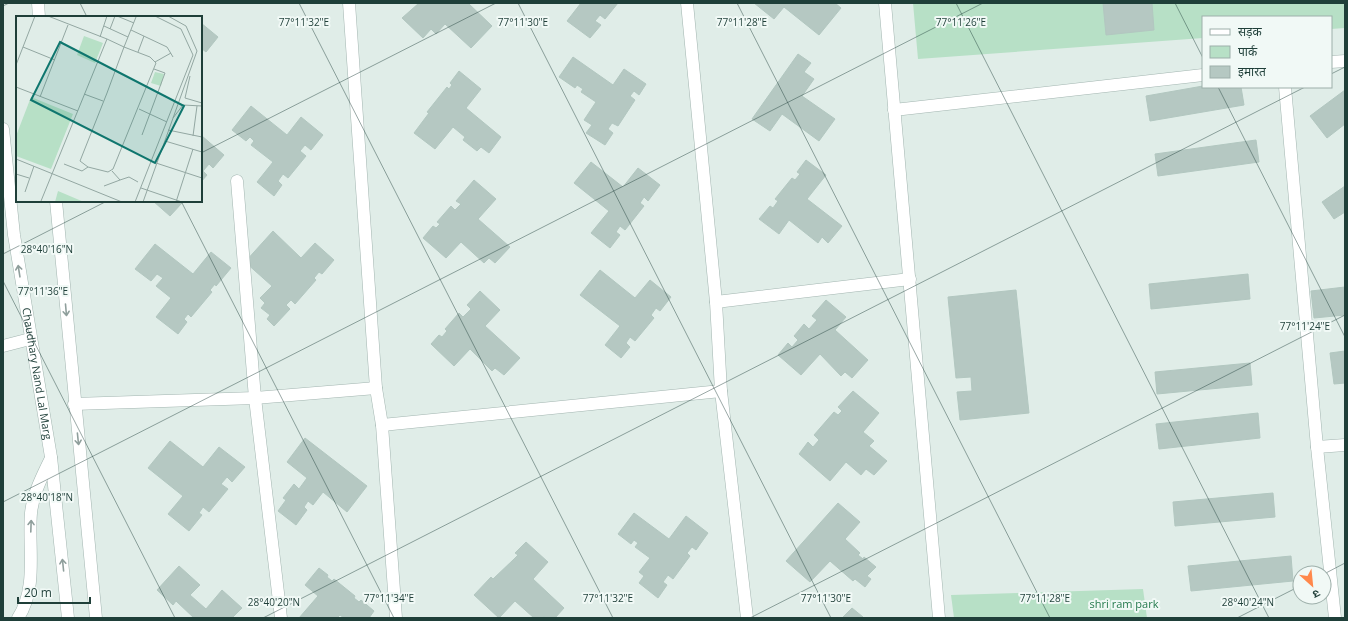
<svg xmlns="http://www.w3.org/2000/svg" width="1348" height="621" font-family="'Open Sans','Noto Sans Devanagari',sans-serif">
<rect width="100%" height="100%" fill="#e0ede8"/>
<g fill="#b7e0c6">
<path d="M913 3H1345V28L1331 29V17H1203V38L918 59Z"/>
<path d="M1143 589 1147 618H954L951 595Z"/>
</g>
<g fill="#b5c8c2" stroke="#b2c7c0">
<path d="M419 3H468L492 26 471 48 445 24 436 34 431 29 423 38 402 18Z"/>
<path d="M581 3H618L605 19 600 15 595 21 601 25 590 38 567 21Z"/>
<path d="M754 3H835L841 8 819 35 784 7 774 19Z"/>
<path d="M1103 3H1152L1154 30 1106 35Z"/>
<path d="M201 23 218 37 206 52 201 48Z"/>
<path d="M798 54 811 63 804 72 814 79 802 96 835 119 819 141 782 114 770 131 752 119Z"/>
<path d="M573 57 613 85 624 69 646 84 639 95 634 91 630 96 635 100 618 126 612 123 608 129 613 133 605 145 586 133 592 125 584 120 596 102 581 92 583 89 577 85 575 88 559 77Z"/>
<path d="M459 71 481 89 466 108 501 137 489 153 481 147 477 151 463 140 465 137 453 127 435 149 414 133 429 113 427 112 447 87 449 89 452 85 450 83Z"/>
<path d="M1203 86 1241 87 1244 105 1150 121 1146 96Z"/>
<path d="M1345 90V124L1327 138 1310 116Z"/>
<path d="M251 106 287 135 301 117 323 135 311 150 305 145 300 151 306 156 288 178 283 174 278 181 282 185 274 196 257 182 273 162 251 145 254 141 250 137 246 141 232 130Z"/>
<path d="M202 136 224 155 213 168 209 164 203 171 207 175 201 182Z"/>
<path d="M1256 140 1259 162 1158 176 1155 154Z"/>
<path d="M806 160 826 175 807 199 842 226 828 243 822 237 818 243 789 220 779 234 759 219 770 206 773 208 778 201 775 199 792 178 795 180 800 174 797 172Z"/>
<path d="M591 162 623 187 638 168 660 185 648 201 644 197 640 203 644 206 625 230 620 226 616 232 620 235 610 248 591 233 609 211 574 183Z"/>
<path d="M474 180 496 199 478 219 510 247 495 263 489 258 484 263 461 242 446 258 423 238 433 226 436 228 440 224 437 222 451 206 455 210 461 204 456 201Z"/>
<path d="M1345 186V212L1334 219 1322 202Z"/>
<path d="M153 201H180L182 203 170 216Z"/>
<path d="M273 231 301 258 315 243 334 260 322 274 319 272 314 278 316 280 295 304 291 300 286 305 290 309 274 326 267 319 270 315 261 308 265 303 260 298 272 286 245 262Z"/>
<path d="M155 244 193 274 211 252 231 268 216 286 215 284 210 290 212 292 191 317 188 314 184 319 187 322 178 334 156 317 171 298 156 286 163 278 157 274 151 281 135 269Z"/>
<path d="M600 270 635 298 650 280 671 297 660 311 656 308 651 315 654 318 635 341 630 337 626 343 630 347 621 358 605 345 620 326 580 295Z"/>
<path d="M1248 274 1250 299 1151 309 1149 284Z"/>
<path d="M1345 287V315L1314 318 1311 291Z"/>
<path d="M1016 290 1029 413 960 420 957 392 972 391 971 377 956 378 948 297Z"/>
<path d="M480 291 500 310 485 326 520 358 504 375 495 368 492 371 470 349 454 366 431 344 439 335 442 337 447 331 445 329 459 313 463 317 471 309 467 305Z"/>
<path d="M826 300 846 317 835 330 868 360 852 378 845 372 841 376 820 354 801 375 778 355 788 343 792 347 798 340 794 336 804 324 809 329 817 320 812 316Z"/>
<path d="M1345 351V383L1334 384 1330 353Z"/>
<path d="M1250 363 1252 385 1157 394 1155 372Z"/>
<path d="M853 391 879 413 863 432 874 441 869 446 887 461 874 475 866 469 861 475 846 462 830 481 799 454 808 442 813 447 819 440 814 435 834 412 838 415 842 411 838 407Z"/>
<path d="M1258 413 1260 438 1159 449 1156 424Z"/>
<path d="M305 438 367 486 347 512 323 492 313 505 308 501 304 507 307 510 296 525 278 511 286 500 283 498 294 484 299 489 307 478 287 462Z"/>
<path d="M170 441 203 467 219 447 245 467 232 482 227 477 221 484 228 489 209 512 203 507 199 513 202 515 189 531 168 514 183 496 148 468Z"/>
<path d="M1273 493 1275 517 1175 526 1173 502Z"/>
<path d="M838 503 860 522 845 539 860 553 858 555 863 559 864 557 876 567 867 576 871 579 865 587 855 579 853 581 830 561 810 582 786 561Z"/>
<path d="M634 513 669 539 686 516 708 533 696 550 692 547 687 553 690 556 673 579 668 575 663 582 667 585 658 598 639 583 644 576 639 572 650 558 635 547 638 543 634 540 631 544 618 534Z"/>
<path d="M526 542 548 562 533 579 564 608 555 618H546L544 616 542 618H534L515 601 499 618 474 595 491 577 493 579 513 560 518 555 515 553Z"/>
<path d="M1291 556 1293 581 1191 591 1188 566Z"/>
<path d="M179 566 200 585 190 595 206 609 222 590 242 608 232 618H194L176 601 173 605 157 590Z"/>
<path d="M319 568 328 575 327 577 332 581 334 579 355 596 354 598 359 602 361 600 374 611 369 618H344L340 615 337 618H299L318 596 305 585Z"/>
<path d="M852 608 863 617 862 618H842Z"/>
</g>
<g fill="none" stroke-linecap="round" stroke-linejoin="round">
<g stroke="#a2b5b0" stroke-width="13">
<path id="lane" d="M382 425 721 391"/>
</g>
<g stroke="#a2b5b0" stroke-width="13">
<g id="street">
<path d="M38 3 39 17"/>
<path d="M349 3 376 388 382 425 396 618"/>
<path d="M687 3 716 302 721 391 747 618"/>
<path d="M885 3 939 618"/>
<path d="M1331 62 1345 61"/>
<path d="M1285 87 1317 447 1335 618"/>
<path d="M894 110 1203 75"/>
<path id="s1" d="M3 129 14 235 51 457 68 618"/>
<path d="M237 181 255 398 281 618"/>
<path d="M56 201 96 618"/>
<path d="M716 302 910 279"/>
<path d="M3 346 30 339"/>
<path d="M74 404 255 398 376 388"/>
<path d="M1317 447 1345 445"/>
<path d="M18 618C38 588 28 547 31 513 33 493 43 475 51 458"/>
</g>
</g>
<use href="#lane" stroke="#fff" stroke-width="12"/>
<use href="#street" stroke="#fff" stroke-width="12"/>
</g>
<defs><path id="oneway-shaft" d="M-6 0H5M1.5-3L5.5 0L1.5 3" fill="none" stroke-width="1.6" stroke-linecap="round" stroke-linejoin="round"/></defs>
<g stroke="#8f9f9c">
<use href="#oneway-shaft" transform="translate(19 271) rotate(-99)"/>
<use href="#oneway-shaft" transform="translate(66 310) rotate(85)"/>
<use href="#oneway-shaft" transform="translate(78 439) rotate(84)"/>
<use href="#oneway-shaft" transform="translate(31 526) rotate(-88)"/>
<use href="#oneway-shaft" transform="translate(63 565) rotate(-96)"/>
</g>
<path fill="none" stroke="#1f3f39" stroke-width="1" stroke-opacity="0.45" d="M80 3 87 17M299 3 613 618M518 3 831 618M737 3 1050 618M956 3 1269 618M1175 3 1203 58M3 6 9 3M1331 74 1345 67M1218 87 1345 337M201 153 496 3M181 201 394 618M3 254 107 201M3 281 175 618M3 502 983 3M1324 574 1345 563M263 618 1305 87M750 618 1345 315M1237 618 1300 586"/>
<g text-anchor="middle" stroke-width="4" stroke-linejoin="round" paint-order="stroke">
<g font-size="11" fill="#1f3f39" stroke="#f1f9f6">
<text dy="4" stroke="none"><textPath href="#s1" startOffset="247">Chaudhary Nand Lal Marg</textPath></text>
</g>
<g font-size="11" fill="#257a4d" stroke="#f1f9f6">
<text x="1124" y="608">shri ram park</text>
</g>
</g>
<g transform="translate(16 16)">
<rect width="186" height="186" fill="#e0ede8"/>
<path d="M68 20 87 27 79 47 61 39ZM139 56 148 58 145 70 135 67ZM15 81 57 98 35 153 0 140V120ZM42 175 68 186H39Z" fill="#b7e0c6"/>
<path fill="none" stroke="#93a7a2" stroke-width="1" d="M32 0 91 23M101 0 118 7M88 10 112 21M94 13 99 0M115 14 151 31 157 41M84 21 91 0M7 31 39 44M122 36 128 20M139 46 155 37M0 49 19 0M174 60 169 82 186 87M0 71 62 95M68 78 87 85M24 81 52 9M123 93 151 106M157 102 167 89 186 90M152 114 186 121M126 119 149 57 138 53M177 120 181 90M149 125 186 136M0 143 106 186M140 147 186 162M48 148 66 155 72 151M96 155 104 164 113 161 122 166M0 158 13 162M88 170 104 164M125 172 166 186M9 176 18 150M25 185 91 23 108 31 134 41 140 47 97 153 92 156 72 151 64 145 91 77 108 31 120 1 119 0M119 186 177 39 165 13 139 0M127 186 181 35 170 10 152 0M160 186 177 133"/>
<path fill="#0f766e" fill-opacity="0.15" stroke="#0f766e" stroke-width="2" d="M44 26 168 90 139 147 15 84Z"/>
<rect width="186" height="186" fill="none" stroke="#1f3f39" stroke-width="2"/>
</g>
<g font-size="10" text-anchor="middle" fill="#1f3f39" stroke="#f1f9f6" stroke-width="4" stroke-linejoin="round" paint-order="stroke">
<text x="304" y="26">77°11'32"E</text>
<text x="523" y="26">77°11'30"E</text>
<text x="742" y="26">77°11'28"E</text>
<text x="961" y="26">77°11'26"E</text>
<text x="47" y="253">28°40'16"N</text>
<text x="43" y="295">77°11'36"E</text>
<text x="1305" y="330">77°11'24"E</text>
<text x="47" y="501">28°40'18"N</text>
<text x="389" y="602">77°11'34"E</text>
<text x="608" y="602">77°11'32"E</text>
<text x="826" y="602">77°11'30"E</text>
<text x="1045" y="602">77°11'28"E</text>
<text x="274" y="606">28°40'20"N</text>
<text x="1248" y="606">28°40'24"N</text>
</g>
<rect width="1348" height="621" fill="none" stroke="#1f3f39" stroke-width="8"/>
<rect x="1202" y="16" width="130" height="72" fill="#f1f9f6" stroke="#9dafaa"/>
<rect x="1210" y="29" width="20" height="6" fill="#ffffff" stroke="#9dafaa"/>
<text x="1238" y="36" font-size="12" fill="#1f3f39">सड़क</text>
<rect x="1210" y="46" width="20" height="12" fill="#b7e0c6" stroke="#9dafaa"/>
<text x="1238" y="56" font-size="12" fill="#1f3f39">पार्क</text>
<rect x="1210" y="66" width="20" height="12" fill="#b5c8c2" stroke="#9dafaa"/>
<text x="1238" y="76" font-size="12" fill="#1f3f39">इमारत</text>
<g transform="translate(1312 585) rotate(153)"><circle r="19" fill="#f1f9f6" stroke="#9dafaa"/>
<path d="M0-3L7 15L0 10L-7 15Z" fill="#ff884c"/>
<text y="-6" font-size="11" font-weight="bold" text-anchor="middle" fill="#1f3f39">उ</text>
</g>
<path d="M18 597v6h72v-6" fill="none" stroke="#1f3f39" stroke-width="2"/>
<text x="24" y="597" font-size="12" fill="#1f3f39" stroke="#f1f9f6" stroke-width="3" paint-order="stroke">20 m</text>
</svg>
